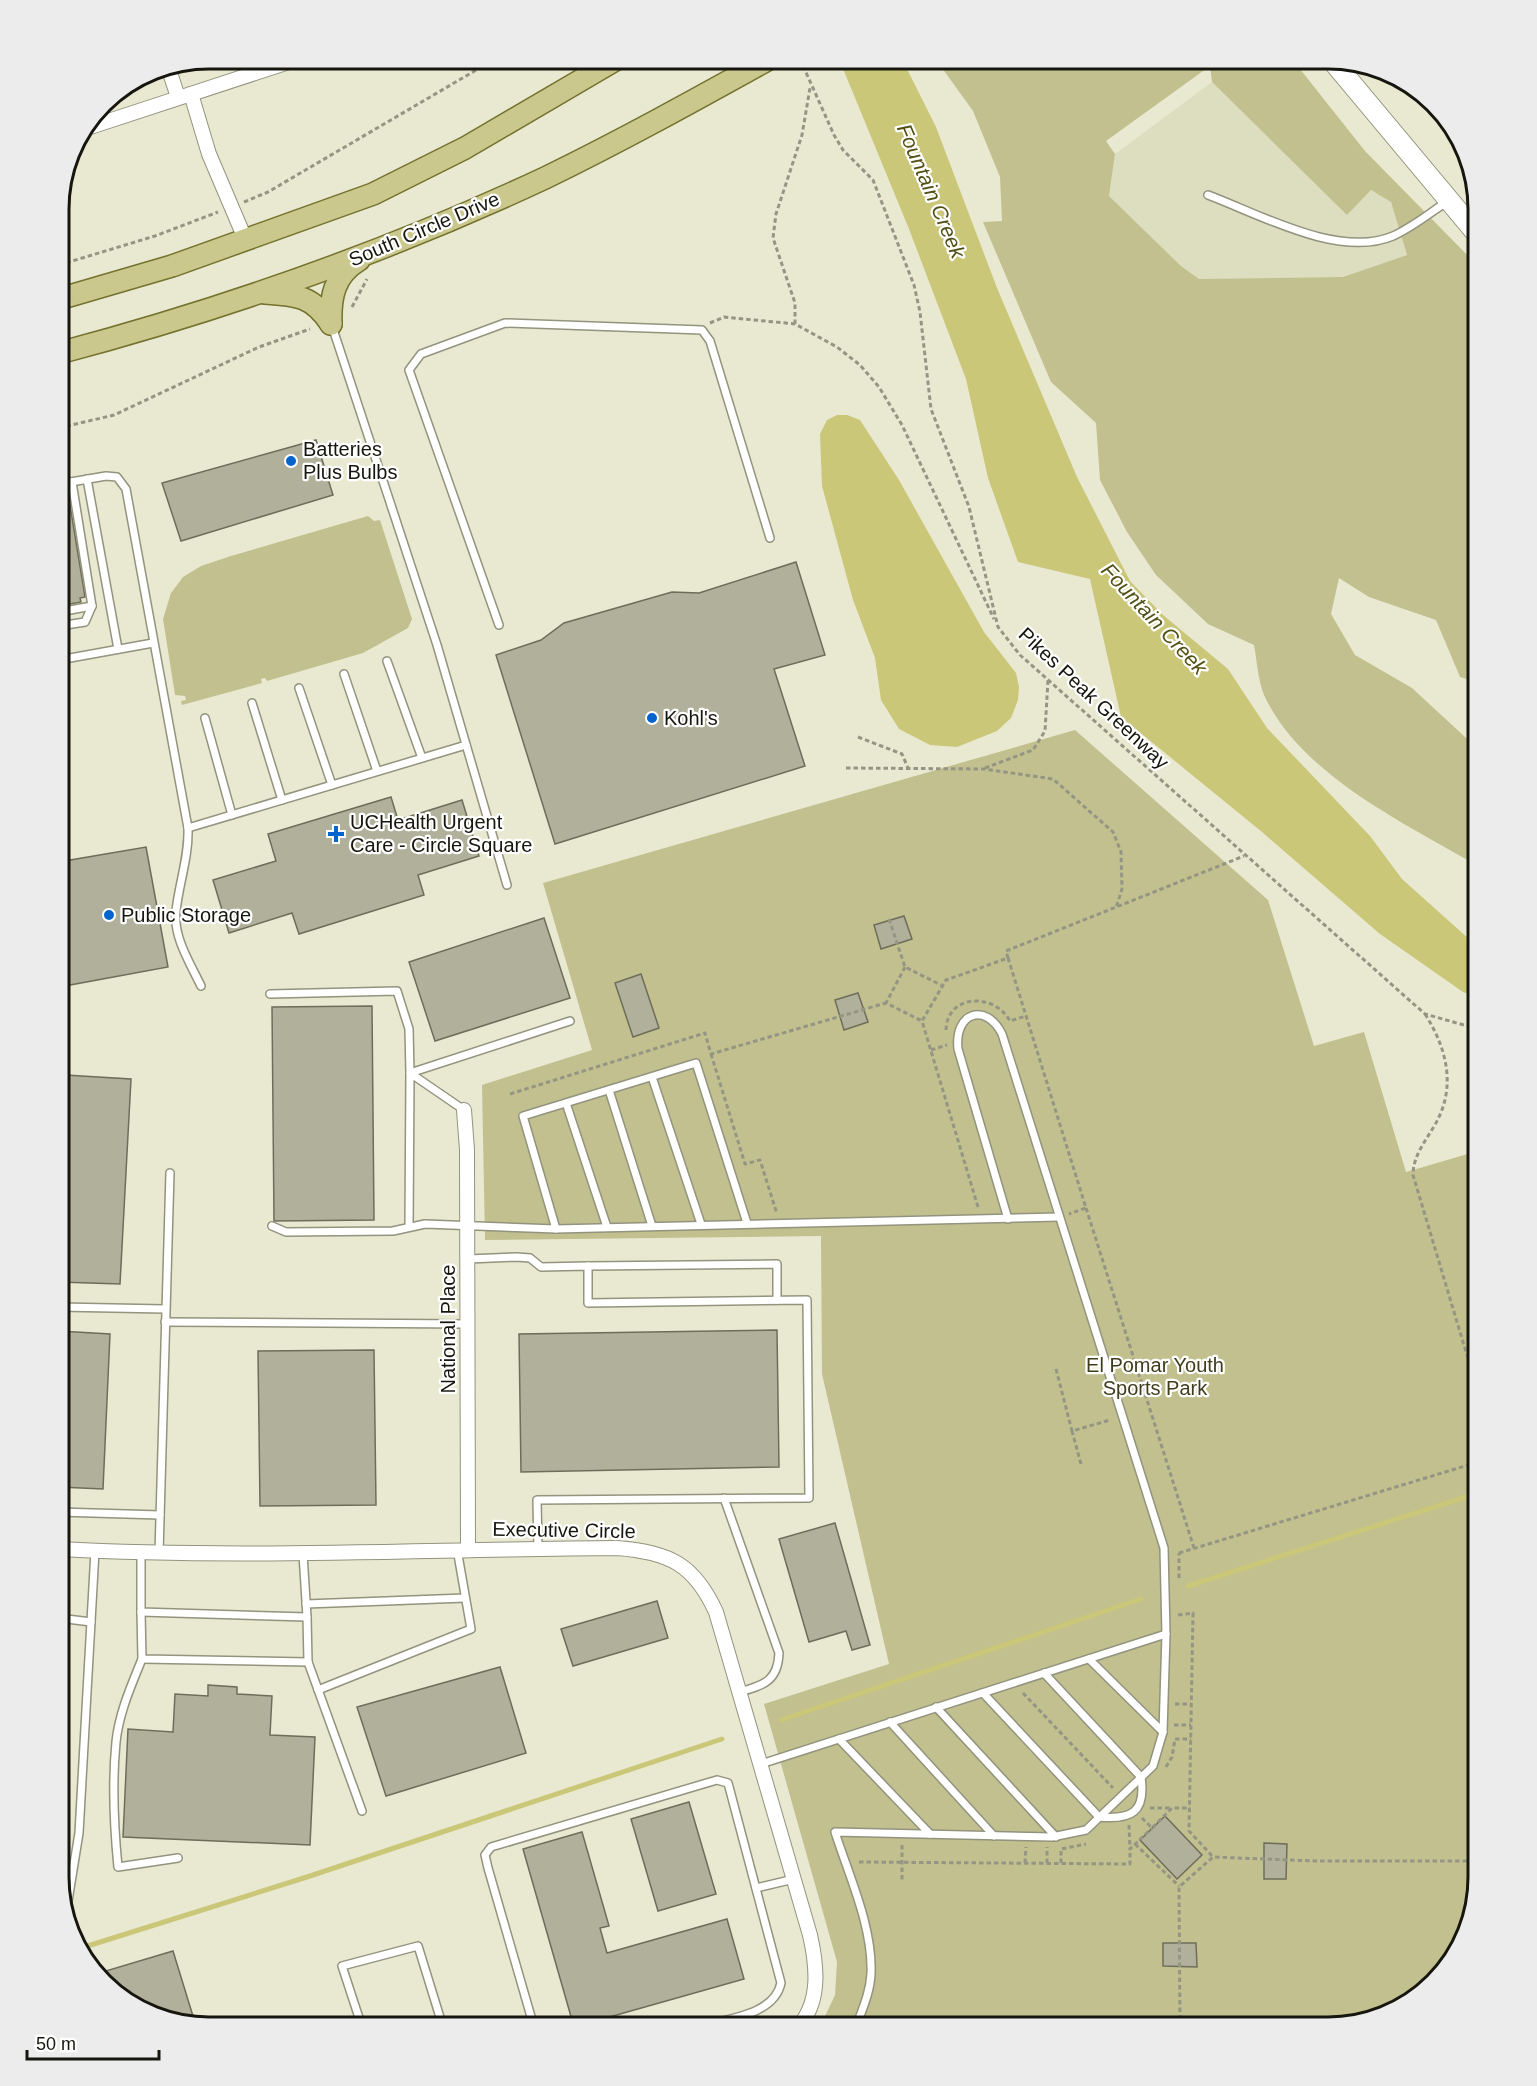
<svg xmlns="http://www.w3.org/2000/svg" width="1537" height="2086" font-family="Arial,sans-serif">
<rect width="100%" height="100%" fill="#e9e9d2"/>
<path fill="#ddddbf" d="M1212 82 1347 214 1371 190 1391 202 1407 255 1343 277 1199 279 1181 266 1109 196 1115 154Z"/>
<g fill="#c1c08e" fill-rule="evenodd">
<path d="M949 59H1292L1365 151 1478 266V683L1460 677 1436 620 1369 597 1339 578 1331 614 1355 655 1412 688 1478 749V861L1471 862C1400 821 1300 773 1264 695 1258 680 1257 661 1254 645L1208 624 1156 575 1127 532 1100 480 1096 423 1051 382 983 222 1002 221 1000 177 973 111 942 68ZM1210 66 1212 82 1347 215 1371 190 1391 202 1407 255 1343 277 1199 279 1181 266 1109 196 1115 154 1106 141Z"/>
<path d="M368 516 374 521 380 520 412 619 408 628 363 653 267 681 265 678 261 679 262 683 182 705 181 701 186 700 185 696 175 695 163 619 171 593 183 577 201 566 231 556Z"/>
<path d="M1075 730 1268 900 1314 1046 1364 1032 1406 1172 1478 1151V1877L1458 1953 1404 2007 1328 2027H820L835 1995 837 1962 764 1704 889 1664 822 1374 821 1236 485 1240 482 1085 592 1050 543 883Z"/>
</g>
<g fill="#cac779">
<path d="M839 59H902L936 127 997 288 1077 477 1130 581 1163 615 1228 669 1267 728 1370 836 1402 879 1478 947V998L1463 992 1380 934 1262 832 1121 717 1090 579 1018 562 988 478 966 379 909 229Z"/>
<path d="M837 415H847L860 420 899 480 984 632 1016 673 1019 687 1018 700 1011 718 997 731 957 747 930 745 899 729 881 700 875 658 853 600 822 486 820 434 827 420Z"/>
</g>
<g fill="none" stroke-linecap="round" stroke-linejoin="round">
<g stroke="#cac779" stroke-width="5">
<path d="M1188 1586 1478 1493"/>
<path d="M781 1720 1141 1599"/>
<path d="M78 1949 307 1877 722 1739"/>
</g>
</g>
<g fill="#b1b19b" stroke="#6e6d59" stroke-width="1.5">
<path d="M316 440 333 495 181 541 162 483Z"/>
<path d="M68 493 85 597 80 598 81 602 59 606V495Z"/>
<path d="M796 562 825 655 774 669 805 766 555 844 496 655 541 640 564 623 672 592 699 593Z"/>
<path d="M391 797 398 820 462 800 479 856 418 875 424 895 299 934 292 913 229 933 213 880 276 861 268 834Z"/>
<path d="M146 847 168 967 59 987V862Z"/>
<path d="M904 916 912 939 881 949 874 925Z"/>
<path d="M544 918 570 998 435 1041 409 962Z"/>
<path d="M641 974 659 1028 633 1037 615 983Z"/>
<path d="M858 993 868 1022 844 1030 835 1000Z"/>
<path d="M372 1006 374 1220 274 1221 272 1007Z"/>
<path d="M65 1075 131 1079 120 1284 59 1282 62 1144H59V1105L65 1106Z"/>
<path d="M777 1330 779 1467 521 1472 519 1334Z"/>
<path d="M59 1331 110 1334 103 1489 59 1487Z"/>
<path d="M374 1350 376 1505 260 1506 258 1351Z"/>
<path d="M835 1523 870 1645 852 1650 846 1631 809 1642 779 1539Z"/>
<path d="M657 1601 668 1638 573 1666 561 1629Z"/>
<path d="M500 1667 526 1753 386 1796 357 1707Z"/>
<path d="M208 1685 237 1687V1694L272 1696 270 1735 315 1737 310 1845 123 1837 128 1729 173 1732 175 1694 208 1696Z"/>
<path d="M689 1802 716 1894 658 1911 631 1819Z"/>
<path d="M1165 1816 1202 1855 1177 1879 1140 1840Z"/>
<path d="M582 1832 609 1926 600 1928 607 1953 727 1919 744 1979 574 2027 523 1849Z"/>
<path d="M1264 1843 1287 1844 1286 1879H1264Z"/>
<path d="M1163 1943H1196L1197 1967 1163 1966Z"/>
<path d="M173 1951 196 2026 133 2007 99 1973Z"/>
</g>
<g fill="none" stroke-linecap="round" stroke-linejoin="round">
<g stroke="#93937e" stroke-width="10">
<g id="lane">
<path d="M1208 195C1259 214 1339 259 1393 236 1413 227 1431 212 1448 201"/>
<path d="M332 326 437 645 507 885"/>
<path d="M87 479 118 649"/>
<path d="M59 484 106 476 117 477 126 489 188 828C189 857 179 883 176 911 173 937 190 963 201 986"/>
<path d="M59 612 92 606 72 482"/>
<path d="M499 625 409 370 421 354 505 323 702 330 710 341 770 538"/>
<path d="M59 626 85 622 92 606"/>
<path d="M59 660 153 643"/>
<path d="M387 661 422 758"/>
<path d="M344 674 377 771"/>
<path d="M299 688 332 785"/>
<path d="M252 703 282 800"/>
<path d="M205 718 232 815"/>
<path d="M188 828 466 745"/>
<path d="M270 994 397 991 409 1029 410 1073 464 1110"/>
<path d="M652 1077 701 1224"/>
<path d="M609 1090 652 1226"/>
<path d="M566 1103 607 1227"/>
<path d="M272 1226 286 1232 393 1231 425 1224 556 1229 1059 1217"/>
<path d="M409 1227 410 1073 570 1021"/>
<path d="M556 1229 523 1116 696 1063 747 1223"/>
<path d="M468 1259 517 1257 530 1258 541 1267 588 1266V1303L807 1300 809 1498 537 1500 538 1549"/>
<path d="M588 1266 777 1264V1300"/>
<path d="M59 1307 165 1309"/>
<path d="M165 1322 468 1324"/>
<path d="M724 1498 779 1653C778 1681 764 1685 740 1692"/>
<path d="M59 1512 160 1515"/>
<path d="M141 1553V1612L307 1617 303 1554"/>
<path d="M159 1553 170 1173"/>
<path d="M306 1604 465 1598"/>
<path d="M141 1612 142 1659 308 1662 307 1617"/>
<path d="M59 1618 91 1622"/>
<path d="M142 1659C131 1686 119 1713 116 1742 112 1783 114 1827 118 1867L178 1858"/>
<path d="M1089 1659 1163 1732"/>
<path d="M308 1662 362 1811"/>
<path d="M318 1690 471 1629 457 1549"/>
<path d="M983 1693 1099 1817C1132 1820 1146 1812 1141 1777L1044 1673"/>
<path d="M936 1707 1056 1837"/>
<path d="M890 1722 994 1836"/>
<path d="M839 1739 930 1834"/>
<path d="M761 1764 1166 1634"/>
<path d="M756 1888 794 1879"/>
<path d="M65 1903 68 1901 79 1833 95 1551"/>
<path d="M362 2027 342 1966 418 1946 443 2027"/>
<path d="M534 2027 488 1868 485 1855 491 1847 717 1780 728 1783 781 1983C774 2016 725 2019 697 2027"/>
<path d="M856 2027C862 2010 870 1993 871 1974 873 1927 849 1876 835 1832L1052 1837 1086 1830 1153 1766 1163 1732 1166 1634 1164 1548 1002 1034C986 1002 954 1012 958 1049L1008 1219"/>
</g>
</g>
<g stroke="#93937e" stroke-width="16">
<g id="street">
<path d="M168 67 178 97"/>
<path d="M191 94 209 154 246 241"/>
<path d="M84 129 298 59"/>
<path d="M464 1110 467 1150 468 1549"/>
<path d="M59 1549C245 1559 431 1549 617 1548 669 1552 694 1564 716 1612L810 1935C817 1966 821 2002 798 2027"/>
</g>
</g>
<g stroke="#93937e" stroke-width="22">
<path id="secondary" d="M1331 59 1478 235"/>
</g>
<g stroke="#74722e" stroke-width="24">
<g id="primary">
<path d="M265 293C297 295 313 296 331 324"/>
<path d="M59 299 172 266 373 194 465 148 617 59"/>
<path d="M331 324C330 297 334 275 359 260"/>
<path d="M59 353C225 309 389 251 545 178 621 141 695 100 769 59"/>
</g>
</g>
<g stroke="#959584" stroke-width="3" stroke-dasharray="4.5 3" stroke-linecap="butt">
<path d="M800 59 834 135 843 150 873 180 914 285 920 312 931 409 969 507 998 627 1020 655 1425 1014 1478 1029"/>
<path d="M786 65 797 59"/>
<path d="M244 202 268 192 495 59"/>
<path d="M59 265 155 236 218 212"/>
<path d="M352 307 367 279"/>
<path d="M710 323 724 317 795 324 837 347 860 365 879 387 902 425 994 619"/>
<path d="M795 324V303L773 238 776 214 802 135 810 88"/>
<path d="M59 428 114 415 259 347 310 329"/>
<path d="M858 737 902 754 908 768"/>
<path d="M846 768 984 769 1053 779 1113 832 1121 852 1122 889 1116 908"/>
<path d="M985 768 1033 750 1045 731 1048 680"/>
<path d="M889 919 905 967 941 985"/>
<path d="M1008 958 1086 1208 1069 1214"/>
<path d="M905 967 886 1003 922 1021"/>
<path d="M1425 1014C1448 1050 1457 1090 1433 1128 1424 1143 1413 1157 1413 1175L1478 1392"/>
<path d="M946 1030C947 994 994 992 1010 1021L1026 1016"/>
<path d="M931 1050 947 1045"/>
<path d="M711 1054 745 1164 760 1160 777 1214"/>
<path d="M510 1094 705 1033 711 1054 886 1003"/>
<path d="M978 1207 922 1021 946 980 1008 958 1006 951 1244 856"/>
<path d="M1086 1208 1194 1548"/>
<path d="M1120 1365 1135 1361"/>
<path d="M1056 1369 1072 1431"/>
<path d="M1081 1464 1072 1431 1110 1420"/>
<path d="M1179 1553 1478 1462"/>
<path d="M1179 1578V1553"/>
<path d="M1178 1615 1193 1613 1189 1831 1213 1857"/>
<path d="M1478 1689C1471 1655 1471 1627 1478 1592"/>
<path d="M1023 1693 1113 1788"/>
<path d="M1175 1704H1191"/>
<path d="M1174 1725H1191"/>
<path d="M1166 1767 1172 1757 1175 1739H1191"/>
<path d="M1150 1808H1172"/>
<path d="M1142 1818 1152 1828 1172 1808H1190"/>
<path d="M1129 1825 1130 1849 1152 1828"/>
<path d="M1135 1844 1179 1886"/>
<path d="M902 1845V1882"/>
<path d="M859 1862 1130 1864V1849"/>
<path d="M1025 1863 1026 1847"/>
<path d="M1047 1863V1847"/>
<path d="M1061 1863V1849L1086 1844"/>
<path d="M1180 2027 1179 1887 1213 1857 1316 1861H1478"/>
</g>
<use href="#lane" stroke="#fff" stroke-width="7"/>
<use href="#street" stroke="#fff" stroke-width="14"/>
<use href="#secondary" stroke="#fff" stroke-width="20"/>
<use href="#primary" stroke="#cac88c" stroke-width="21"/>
</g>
<g fill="#0364cd" stroke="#fff" stroke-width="2">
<circle cx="291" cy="461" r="6"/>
<circle cx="652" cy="718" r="6"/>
<path d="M333 825h6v6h6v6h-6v6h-6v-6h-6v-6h6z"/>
<circle cx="109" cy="915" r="6"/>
</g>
<g text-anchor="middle" stroke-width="4.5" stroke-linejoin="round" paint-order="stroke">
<g font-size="20" fill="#16160e" stroke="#fff">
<text transform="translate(424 229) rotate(-23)" y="7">South Circle Drive</text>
<text transform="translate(1094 698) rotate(43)" y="7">Pikes Peak Greenway</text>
<text transform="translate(448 1329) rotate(-90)" y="7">National Place</text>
<text transform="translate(564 1530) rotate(1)" y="7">Executive Circle</text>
</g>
<g font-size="20" fill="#16160e" stroke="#fff" text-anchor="start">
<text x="303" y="456">Batteries<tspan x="303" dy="23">Plus Bulbs</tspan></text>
<text x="664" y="725">Kohl's</text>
<text x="350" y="829">UCHealth Urgent<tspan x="350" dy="23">Care - Circle Square</tspan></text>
<text x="121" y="922">Public Storage</text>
</g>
<g font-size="20" fill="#3f3d1b" stroke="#fff">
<text x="1155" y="1372">El Pomar Youth<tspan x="1155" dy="23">Sports Park</tspan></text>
</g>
<g font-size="21" font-style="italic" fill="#535015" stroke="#fff">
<text transform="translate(931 191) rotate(67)" y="7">Fountain Creek</text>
<text transform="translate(1154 619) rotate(47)" y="7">Fountain Creek</text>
</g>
</g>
<path d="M0 0H1537V2086H0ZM209 69H1328A140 140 0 0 1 1468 209V1877A140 140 0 0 1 1328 2017H209A140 140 0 0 1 69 1877V209A140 140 0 0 1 209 69Z" fill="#ececec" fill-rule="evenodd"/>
<path fill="none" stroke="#16160e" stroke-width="3" d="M209 69H1328A140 140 0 0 1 1468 209V1877A140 140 0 0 1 1328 2017H209A140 140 0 0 1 69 1877V209A140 140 0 0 1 209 69Z"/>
<path d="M27 2050v9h132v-9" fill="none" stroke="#16160e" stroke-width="3"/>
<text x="36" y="2050" font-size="18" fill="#16160e" stroke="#ffffff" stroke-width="4.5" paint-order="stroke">50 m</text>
</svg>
